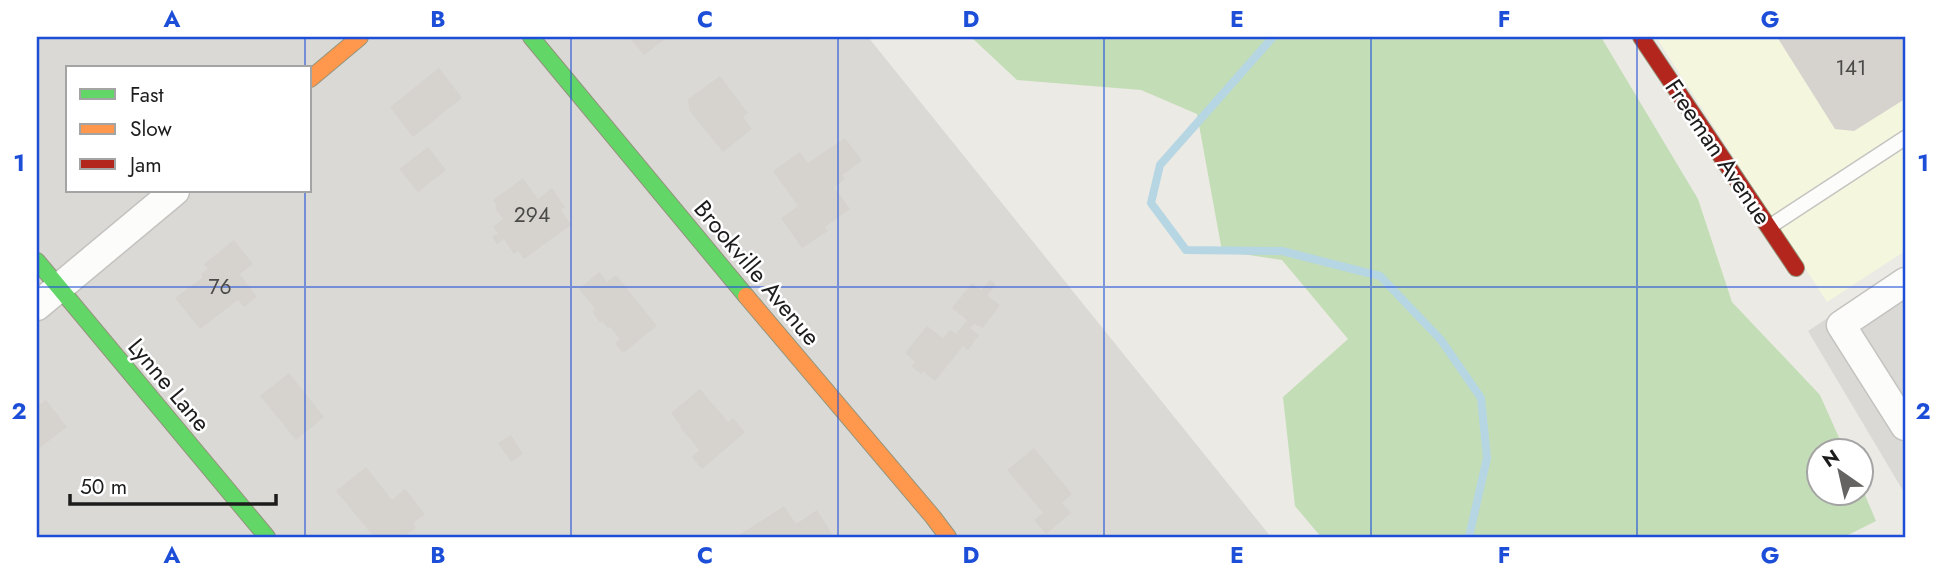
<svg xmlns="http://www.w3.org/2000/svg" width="1942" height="574" font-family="Jost,sans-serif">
<rect width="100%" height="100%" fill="#eceae4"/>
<g fill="#dbd9d6" fill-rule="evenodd">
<path d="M37 37H868L1271 537H37ZM68 68H310V191H68Z"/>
<path d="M1905 267V494L1808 331Z"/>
</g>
<path fill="#f5f6de" d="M1656 37H1905V251L1827 302Z"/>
<path fill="#c3ddb7" d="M971 37H1601L1698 199 1732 302 1820 395 1845 451 1820 452V494H1862V488L1876 521 1844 537H1321L1295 506 1283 397 1348 339 1282 260 1222 251 1197 114 1141 90 1017 80Z"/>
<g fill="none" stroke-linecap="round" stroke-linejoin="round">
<path stroke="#b5d6e2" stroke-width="8" d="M1273 37 1160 165 1151 203 1186 250 1282 251 1380 276 1441 340 1481 398 1487 458 1469 537"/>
</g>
<g fill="#d6d3cf">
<path d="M629 37H668L644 55Z"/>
<path d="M1777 37H1905V99L1854 131 1835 129Z"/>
<path d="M439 68 462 98 413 137 390 107Z"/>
<path d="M720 76 748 113 743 117 752 129 723 152 689 110 688 99Z"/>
<path d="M845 138 862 161 842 175 845 179 834 187 850 209 825 227 828 231 802 248 781 218 798 206 773 171 800 152 808 163Z"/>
<path d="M428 147 446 170 418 192 399 169Z"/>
<path d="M523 178 538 199 552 188 565 207 561 210 571 225 524 259 518 251 514 254 504 239 497 244 492 237 498 233 493 227 503 219 495 208 497 206 493 200Z"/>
<path d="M234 240 253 264 240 274 257 297 244 307 238 300 200 329 175 298 203 277 201 274 208 269 204 264Z"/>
<path d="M599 272 607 282 616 275 657 326 623 353 615 343 620 339 610 327 608 328 602 321 600 323 592 311 595 309 579 289Z"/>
<path d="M990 280 996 285 987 295 1000 305 983 328 974 324 970 328 979 335 968 350 963 346 935 381 923 371 921 374 911 366 915 362 905 353 927 326 943 338 950 330 956 334 967 320 952 308 972 283 981 290Z"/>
<path d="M289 373 324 417 296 440 260 396Z"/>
<path d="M700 389 728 422 733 418 745 432 702 469 692 457 699 450 680 427 681 426 671 413Z"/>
<path d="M46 400 67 427 37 450V407Z"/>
<path d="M511 435 523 454 511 462 498 443Z"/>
<path d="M1034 448 1072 494 1062 503 1071 513 1046 534 1034 520 1043 513 1007 470Z"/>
<path d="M366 467 392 500 405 489 425 514 413 523 416 528 404 537H374L336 491Z"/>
<path d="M784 506 796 524 817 510 834 537H740L739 535Z"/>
</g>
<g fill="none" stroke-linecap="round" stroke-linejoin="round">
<g stroke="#c4c3c0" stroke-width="17">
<path id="lane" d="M1769 227 1905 138"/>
</g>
<g stroke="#c4c3c0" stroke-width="31">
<g id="street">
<path d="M1905 282 1841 325 1905 426"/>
<path d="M37 306 175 191"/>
</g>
</g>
<g stroke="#93957c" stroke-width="18">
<g id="fast">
<path d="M531 37 746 296"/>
<path d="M37 261 267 537"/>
</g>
</g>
<g stroke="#93957c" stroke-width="18">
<g id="slow">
<path d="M310 79 360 37"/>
<path d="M746 296 933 517 948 537"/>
</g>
</g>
<g stroke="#93957c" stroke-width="18">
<path id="jam" d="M1641 37 1796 268"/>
</g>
<use href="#lane" stroke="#fcfcfb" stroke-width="14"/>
<use href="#street" stroke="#fcfcfb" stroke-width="28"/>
<use href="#fast" stroke="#63d668" stroke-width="16"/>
<use href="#slow" stroke="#ff974d" stroke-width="16"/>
<use href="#jam" stroke="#b3261e" stroke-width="16"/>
</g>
<path fill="none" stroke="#1d4ed8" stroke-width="2" stroke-opacity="0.55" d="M305 37V68M571 37V537M838 37V537M1104 37V537M1371 37V537M1637 37V537M305 191V537M37 287H1905"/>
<g text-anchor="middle" stroke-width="5" stroke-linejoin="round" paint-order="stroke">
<g font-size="21" fill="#4a4a49">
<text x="1851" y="75">141</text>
<text x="532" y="222">294</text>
<text x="220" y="294">76</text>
</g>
<g font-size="24" fill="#1c1c1c" stroke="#fff">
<text transform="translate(1718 152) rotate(56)" y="8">Freeman Avenue</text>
<text transform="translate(757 273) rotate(50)" y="8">Brookville Avenue</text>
<text transform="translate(169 385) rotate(50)" y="8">Lynne Lane</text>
</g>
</g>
<rect width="1942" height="574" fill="none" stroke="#ffffff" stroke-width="77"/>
<rect x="66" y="66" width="245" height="126" fill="#ffffff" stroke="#a4a4a4" stroke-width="2"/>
<rect x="80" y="89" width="35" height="10" fill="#63d668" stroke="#a4a4a4" stroke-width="2"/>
<text x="130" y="102" font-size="21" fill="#1c1c1c">Fast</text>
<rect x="80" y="124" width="35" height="10" fill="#ff974d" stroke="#a4a4a4" stroke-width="2"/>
<text x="130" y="136" font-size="21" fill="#1c1c1c">Slow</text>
<rect x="80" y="159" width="35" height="10" fill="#b3261e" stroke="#a4a4a4" stroke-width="2"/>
<text x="130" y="172" font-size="21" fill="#1c1c1c">Jam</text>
<g transform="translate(1840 472) rotate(326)"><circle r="33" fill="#ffffff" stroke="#a4a4a4" stroke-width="2"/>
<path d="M0-5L12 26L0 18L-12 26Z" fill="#656462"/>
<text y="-10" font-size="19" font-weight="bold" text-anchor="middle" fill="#1c1c1c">N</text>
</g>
<path d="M70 494v10h206v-10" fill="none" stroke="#1c1c1c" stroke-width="3.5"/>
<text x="80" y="494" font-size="21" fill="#1c1c1c" stroke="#ffffff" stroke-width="5" paint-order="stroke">50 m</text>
<rect x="38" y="38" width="1866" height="498" fill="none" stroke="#1d4ed8" stroke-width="2.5"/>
<g font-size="23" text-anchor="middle" font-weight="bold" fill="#1d4ed8">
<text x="172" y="27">A</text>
<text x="438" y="27">B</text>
<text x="705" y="27">C</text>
<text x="971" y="27">D</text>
<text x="1237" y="27">E</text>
<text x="1504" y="27">F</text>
<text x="1770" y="27">G</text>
<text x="19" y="171">1</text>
<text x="1923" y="171">1</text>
<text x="19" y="419">2</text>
<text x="1923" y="419">2</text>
<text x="172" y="563">A</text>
<text x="438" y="563">B</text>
<text x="705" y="563">C</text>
<text x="971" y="563">D</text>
<text x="1237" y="563">E</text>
<text x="1504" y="563">F</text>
<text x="1770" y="563">G</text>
</g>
</svg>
